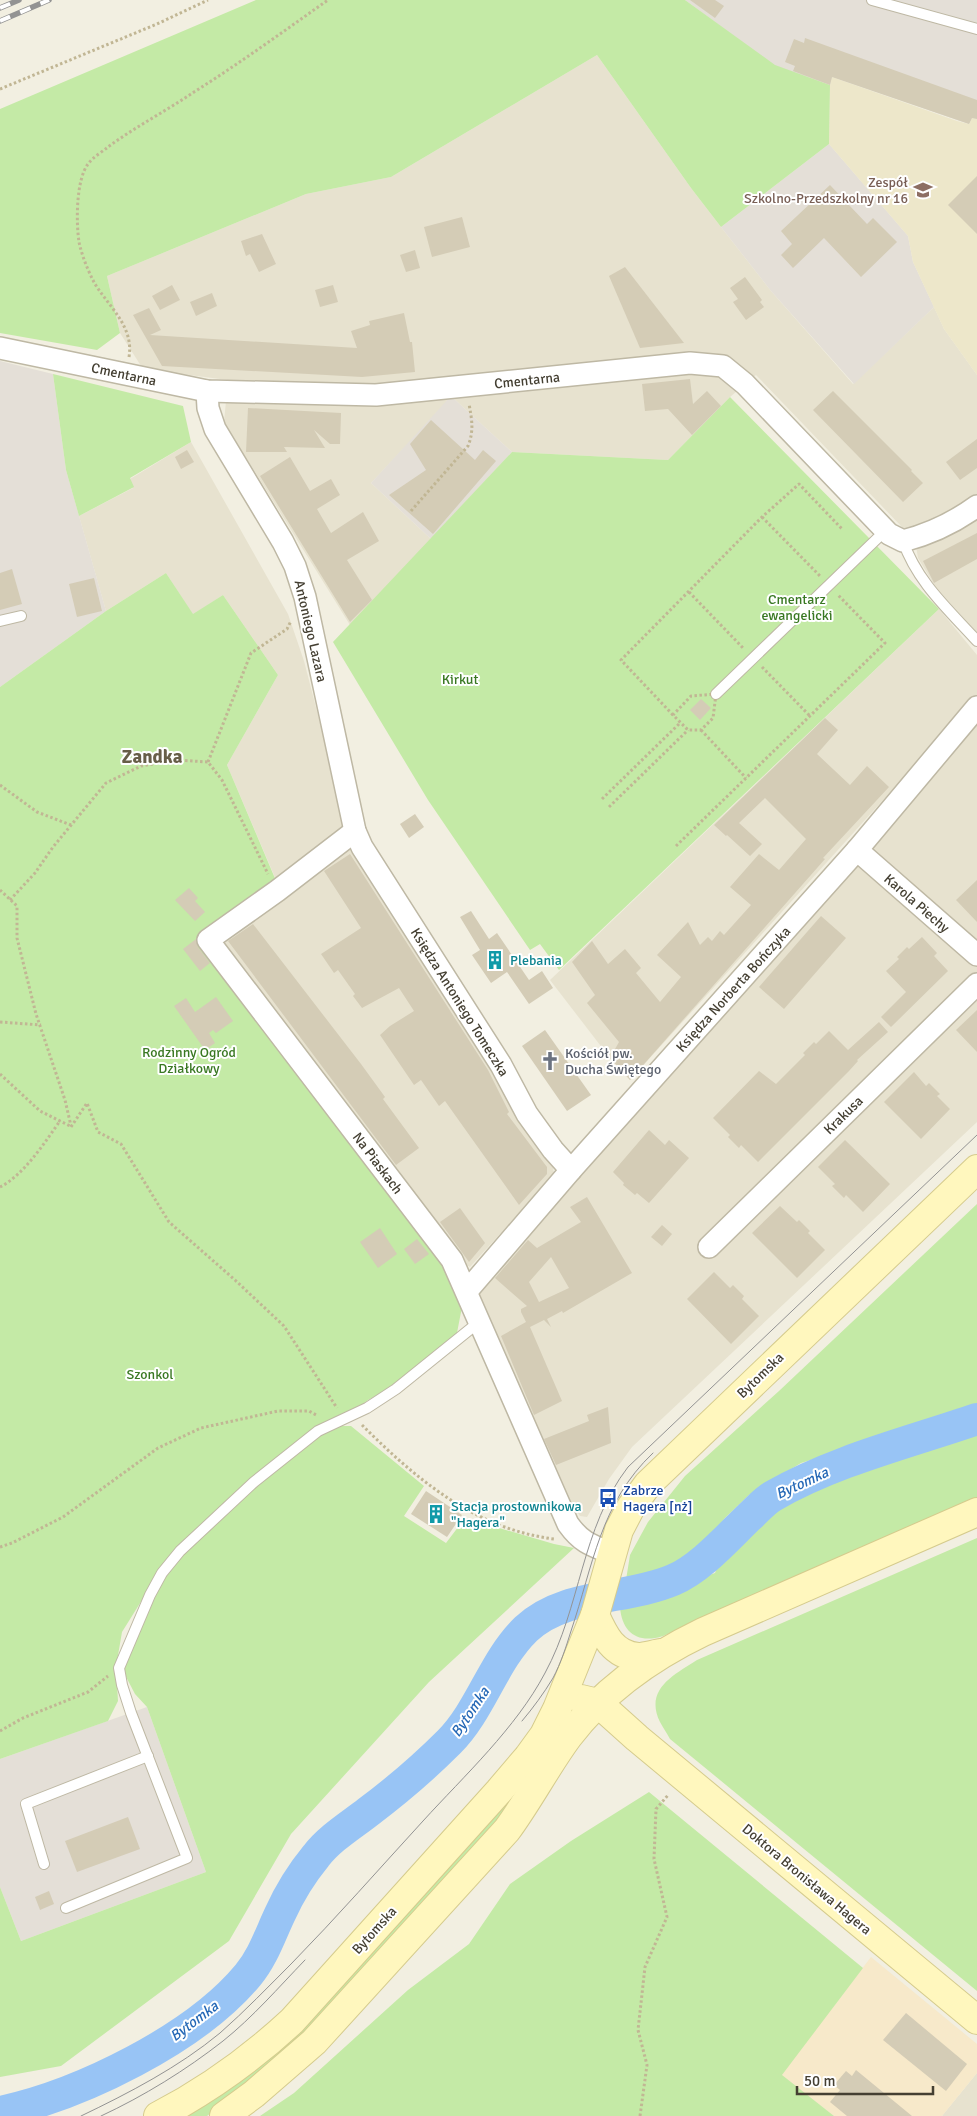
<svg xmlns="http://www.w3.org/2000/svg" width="977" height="2116" font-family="Signika,sans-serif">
<rect width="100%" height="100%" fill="#f2efe1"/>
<g fill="#e7e2cf">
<path d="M597 55 691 188 721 227 771 291 853 384 934 307 944 329 977 375V632L939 593 918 558 916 546 901 526 756 375 730 397 668 460 512 452 452 397 371 483 431 539 350 625 224 422 228 380 143 369 120 333 107 276 306 194 391 177Z"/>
<path d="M191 442 288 614 304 661 352 847 494 1069 530 1132 553 1167 554 1174 470 1267 460 1261 220 947 282 894 227 765 278 675 223 595 193 615 166 573 106 611 79 516 133 488 130 479Z"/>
<path d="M939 609 977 655V696L630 1080 610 1058 550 980Z"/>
<path d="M977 720V1122L632 1447 609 1479 587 1517 580 1516 555 1478 479 1295 480 1286Z"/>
<path d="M977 2073V2116H942Z"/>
</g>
<path fill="#f7e9ca" d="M871 1957 977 2044V2073L942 2116H834L781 2075Z"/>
<g fill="#e4dfd7">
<path d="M685 0H977V119L972 118 969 124 833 77 830 85 775 66Z"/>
<path d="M829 144 908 236 913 262 934 307 854 384 771 291 721 227Z"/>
<path d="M0 361 53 374 66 470 106 611 0 687Z"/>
<path d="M451 396 512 452 431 539 371 483Z"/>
<path d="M147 1707 206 1872 21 1941 0 1887V1759Z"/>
</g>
<path fill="#ede7ca" d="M832 77 957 121 969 124 972 118 977 119V375L944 329 913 262 908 236 829 144 830 85Z"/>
<g fill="#c4eaa6">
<path d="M256 0H685L775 65 830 85 829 144 721 227 691 188 597 55 391 177 306 194 107 276 120 333 97 350 0 333V109Z"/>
<path d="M53 374 183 406 191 442 130 478 134 487 79 516 66 470Z"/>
<path d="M730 397 939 609 559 970 540 944 530 950 428 800 333 642 512 452 668 460Z"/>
<path d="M166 573 193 614 223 595 278 675 227 765 282 895 208 947 467 1281 456 1338 405 1380 368 1400 354 1411 334 1418 314 1429 152 1584 122 1632 116 1667 118 1701 108 1721 0 1759V687L106 611Z"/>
<path d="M977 1204V1408L801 1463 749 1495 725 1518 688 1563 626 1580 630 1555 648 1522 685 1476 779 1391Z"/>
<path d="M336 1426H351L424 1486 404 1516 446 1543 465 1518 554 1544 574 1548 429 1682 291 1834 229 1941 61 2066 0 2077V1887L21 1941 206 1872 147 1707 135 1694 123 1671 136 1625 169 1569 255 1484 322 1434Z"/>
<path d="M977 1428V1499L663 1636C638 1644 622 1633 620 1607L715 1573 726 1545 758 1515 806 1486 869 1462Z"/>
<path d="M977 1538V1991L670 1739C667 1733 663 1728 660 1722 644 1689 674 1675 697 1660Z"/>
<path d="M520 1782 526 1787 499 1824 323 2018 237 2094 207 2116H180Z"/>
<path d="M649 1792 863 1968 782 2075 834 2116H260L294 2093 408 1990 469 1944 510 1884 571 1841Z"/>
</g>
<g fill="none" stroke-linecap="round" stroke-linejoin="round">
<path stroke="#98c4f5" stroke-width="32" d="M0 2112C80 2095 195 2039 248 1975 263 1957 270 1935 280 1914 289 1894 302 1873 316 1856 330 1838 350 1826 368 1812 396 1791 424 1767 449 1742 481 1710 493 1661 526 1629 564 1593 626 1600 673 1580 700 1569 728 1537 749 1517 757 1510 764 1501 773 1496 833 1461 910 1442 977 1419"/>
</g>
<g fill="#d4ccb6" fill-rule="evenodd">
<path d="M690 0H715L724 6 715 18Z"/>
<path d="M805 38 977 100V119L972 118 969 124 832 77 830 85 793 71 795 66 785 62 794 39 804 43Z"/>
<path d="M977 176V234L948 205Z"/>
<path d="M830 185 867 224 873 218 897 242 861 277 824 238 793 268 781 255 792 244 781 231Z"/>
<path d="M462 217 470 247 432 257 424 227Z"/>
<path d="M262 234 276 264 259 272 250 254 246 256 241 241Z"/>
<path d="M415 250 420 268 406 272 400 255Z"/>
<path d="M625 267 684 343 640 348 609 276Z"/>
<path d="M745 277 762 300 760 302 764 307 746 320 733 302 738 299 730 288Z"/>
<path d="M172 285 180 300 160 310 152 296Z"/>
<path d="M333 285 338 302 320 307 315 290Z"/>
<path d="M212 293 217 306 196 316 190 302Z"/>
<path d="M149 308 161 330 150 335 357 348 351 331 370 325 369 321 404 313 410 342H412L415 372 362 377 162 366 133 315Z"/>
<path d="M690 379 693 404 707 391 721 406 692 435 668 409 645 411 642 384Z"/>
<path d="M833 391 912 470 911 471 923 483 903 502 813 410Z"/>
<path d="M248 408 341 413 340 444H330L314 430 325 448 284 447 287 452H246Z"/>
<path d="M431 420 475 460 483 450 496 461 433 534 389 495 426 470 410 444Z"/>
<path d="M977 439V468L960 480 946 462Z"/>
<path d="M187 450 194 462 181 469 175 457Z"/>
<path d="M290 457 310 491 331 479 340 495 317 509 331 533 363 512 379 541 347 560 372 600 350 622 260 476Z"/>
<path d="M977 533V559L934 583 923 561Z"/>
<path d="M12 569 22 604 0 610V573Z"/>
<path d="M94 578 102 611 77 617 69 584Z"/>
<path d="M701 699 711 708 700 720 690 710Z"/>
<path d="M825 718 838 730 817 754 850 785 867 766 889 787 823 858 825 859 630 1080 610 1058 619 1042 587 1003 595 995 572 962 592 941 608 964 625 949 641 968 636 973 660 1002 681 977 657 955 688 922 700 945 708 937 712 941 720 931 724 935 751 905 730 887 759 854 779 870 806 839 765 798 739 823 762 844 750 856 727 835 726 836 714 825Z"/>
<path d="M415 814 424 827 409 838 400 824Z"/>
<path d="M350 854 488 1070 509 1112 507 1114 547 1167V1174L519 1205 445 1101 439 1106 421 1080 414 1085 380 1035 390 1026 414 1011 399 988 362 1008 353 996 355 994 338 970 334 973 321 954 361 928 324 871Z"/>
<path d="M977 880V922L956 900Z"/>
<path d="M189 888 198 898 195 901 205 912 195 921 175 900Z"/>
<path d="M471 911 489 939 497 933 529 980 542 971 553 988 529 1004 507 972 491 983 472 955 480 950 460 917Z"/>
<path d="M821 916 846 938 784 1009 759 987Z"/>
<path d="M253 924 361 1064 385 1097 383 1099 419 1148 396 1165 228 941Z"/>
<path d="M922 937 937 953 934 956 948 971 891 1027 881 1017 906 992 886 971 899 959 897 957 907 947 909 949Z"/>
<path d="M196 939 198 947 210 963 200 971 183 949Z"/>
<path d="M216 997 233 1021 216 1033 213 1030 209 1033 215 1043 205 1050 174 1006 186 998 195 1012Z"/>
<path d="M977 1010V1052L956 1030Z"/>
<path d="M879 1022 888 1032 857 1060 858 1061 849 1071 758 1162 741 1145 739 1148 728 1137 730 1135 713 1118 759 1071 776 1084 805 1055 803 1053 814 1042 816 1044 829 1031 848 1050Z"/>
<path d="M545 1030 591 1095 567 1111 522 1046Z"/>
<path d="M914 1072 926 1086 929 1083 940 1094 937 1096 950 1109 921 1139 884 1102Z"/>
<path d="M649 1130 665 1145 669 1140 689 1158 649 1203 637 1193 635 1195 623 1185 624 1183 613 1172Z"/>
<path d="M845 1140 890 1184 863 1212 846 1195 844 1198 832 1186 835 1184 818 1167Z"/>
<path d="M587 1197 632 1273 563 1313 562 1311 547 1319 551 1327 544 1320 530 1327 562 1401 534 1415 501 1336 526 1322 521 1312V1309L527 1306 495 1278 528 1240 537 1248 581 1222 570 1207ZM551 1257 569 1288 539 1302 529 1282Z"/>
<path d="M780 1206 797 1222 799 1220 810 1231 808 1233 825 1250 797 1278 752 1233Z"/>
<path d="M460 1208 485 1243 469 1262 440 1222Z"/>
<path d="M662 1225 672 1234 662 1246 651 1237Z"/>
<path d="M380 1228 397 1254 378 1268 360 1242Z"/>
<path d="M417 1239 429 1254 415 1264 404 1249Z"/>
<path d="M714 1272 730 1288 733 1285 744 1296 742 1299 759 1316 731 1344 687 1299Z"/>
<path d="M608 1407 611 1443 556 1465 544 1439 589 1421 587 1415Z"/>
<path d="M426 1491 462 1515 447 1537 411 1514Z"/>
<path d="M128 1817 140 1849 77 1872 65 1841Z"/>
<path d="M49 1891 54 1904 40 1910 35 1897Z"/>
<path d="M906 2013 967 2064 946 2091 883 2040Z"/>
<path d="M856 2070 912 2116H847L830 2102 840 2090 834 2085 846 2071 852 2076Z"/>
</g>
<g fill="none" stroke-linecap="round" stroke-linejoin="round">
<g stroke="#beb8a4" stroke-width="12">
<g id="lane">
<path d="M872 0 977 29"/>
<path d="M903 541C917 582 949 610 977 641"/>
<path d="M0 621 21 616"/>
<path d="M716 694 885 531"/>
<path d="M44 1864 26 1804 148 1756"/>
<path d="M66 1908 187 1858 131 1713 122 1685 119 1668 150 1595 162 1573 180 1551 254 1482 318 1431 367 1408 396 1389 479 1322"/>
</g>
</g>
<g stroke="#beb8a4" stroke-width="24">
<g id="street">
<path d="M0 348 207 391 376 395 690 363 723 366 745 384 889 534 903 541C930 534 955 522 977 506"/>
<path d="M207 391 208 408 215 429 283 542 295 566 305 597 355 831 362 847 501 1065 527 1114 553 1150 571 1170"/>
<path d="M355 831 277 891 208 940 452 1260 568 1524C581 1542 590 1545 611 1553"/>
<path d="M857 850 977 955"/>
<path d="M709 1247 977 984"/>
<path d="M467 1291 571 1170 857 850 977 707"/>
</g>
</g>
<g stroke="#d5cb8d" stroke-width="30">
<g id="secondary">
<path d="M595 1615C604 1635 613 1655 638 1657 645 1657 654 1654 662 1653"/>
<path d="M581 1699 598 1703 637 1738 977 2020"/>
<path d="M158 2116C208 2090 251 2059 292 2021L499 1791 528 1757 544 1735 557 1709 595 1615 619 1530 631 1507 648 1484 977 1169"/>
<path d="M224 2116 254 2094 314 2042 507 1830C529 1800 546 1767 568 1737 603 1691 651 1657 703 1632L977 1512"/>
</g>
</g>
<g stroke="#c1b694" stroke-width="3" stroke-dasharray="2.5 2.5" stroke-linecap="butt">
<path d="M0 89 157 24 208 0"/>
<path d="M129 357C134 327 110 308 95 284 88 271 82 256 79 242 76 222 76 180 88 164 93 157 102 152 108 147 135 127 166 111 194 92 240 63 284 31 328 0"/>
<path d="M411 511 468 446C474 431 472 420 469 404"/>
<path d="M762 517 820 576"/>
<path d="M689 592 744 649"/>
<path d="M762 667 810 716"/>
<path d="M716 694 713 718 701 730H688L673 715 691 696Z"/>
<path d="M673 715 621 660 762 517 799 484 843 530"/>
<path d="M701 730 746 778"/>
<path d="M208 762 251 653 287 629 291 621"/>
<path d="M0 785 37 812 71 825"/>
<path d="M602 799 680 723"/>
<path d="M609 807 688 730"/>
<path d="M676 846 885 643 838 595"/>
<path d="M0 890 17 906V938L36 1014 65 1100 71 1126"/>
<path d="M10 900 35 873 53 847 106 783 141 766 178 760 208 762 222 780 268 874"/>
<path d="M0 1022 41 1025"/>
<path d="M0 1074 40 1111 70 1126"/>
<path d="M71 1127 87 1103 98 1132 121 1144 169 1222 235 1280 284 1326 337 1408"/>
<path d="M0 1187C24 1175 45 1142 60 1121"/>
<path d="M362 1425C416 1479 475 1529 554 1539"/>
<path d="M0 1547 12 1543 63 1517 158 1448 201 1428 278 1411H309L318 1416"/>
<path d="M0 1731 23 1718 88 1692 108 1676"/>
<path d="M640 2116 647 2065 638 2030 645 1967 667 1917 654 1859 656 1809 669 1794"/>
</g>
<use href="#lane" stroke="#fff" stroke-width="10"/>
<use href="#street" stroke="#fff" stroke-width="21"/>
<use href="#secondary" stroke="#fff7be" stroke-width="28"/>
<g stroke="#939393" stroke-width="1">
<path d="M522 1721C533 1708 544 1693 553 1678 561 1663 566 1647 571 1631 593 1566 600 1503 653 1453"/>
<path d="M81 2116C129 2093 179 2067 220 2033 245 2011 268 1987 292 1963 337 1917 379 1869 423 1821 464 1776 516 1728 545 1673 581 1607 581 1528 628 1467L977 1135"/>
<path d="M101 2116C144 2096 186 2070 223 2041 253 2017 278 1988 305 1960"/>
</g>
<g stroke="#939393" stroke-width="5.5">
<g id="rail">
<path d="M0 8 19 0"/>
<path d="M0 21 49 0"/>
</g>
</g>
<use href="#rail" stroke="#fff" stroke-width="4" stroke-dasharray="11" stroke-linecap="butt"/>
</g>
<defs>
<g id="school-bare" transform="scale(1.5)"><path d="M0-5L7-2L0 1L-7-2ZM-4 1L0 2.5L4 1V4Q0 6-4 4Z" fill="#8d6e63" stroke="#fff" stroke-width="2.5" paint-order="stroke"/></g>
<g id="building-bare" transform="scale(1.5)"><path d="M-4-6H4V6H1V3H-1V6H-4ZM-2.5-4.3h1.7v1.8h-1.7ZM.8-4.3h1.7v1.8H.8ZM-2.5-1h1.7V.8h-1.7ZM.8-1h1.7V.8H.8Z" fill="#0f9aa8" stroke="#fff" stroke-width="2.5" paint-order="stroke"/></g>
<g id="church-bare" transform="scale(1.5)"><path d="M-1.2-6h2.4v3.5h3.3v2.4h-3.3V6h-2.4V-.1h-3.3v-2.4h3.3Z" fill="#6b7280" stroke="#fff" stroke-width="2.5" paint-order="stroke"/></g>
<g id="bus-bare" transform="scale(1.5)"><path d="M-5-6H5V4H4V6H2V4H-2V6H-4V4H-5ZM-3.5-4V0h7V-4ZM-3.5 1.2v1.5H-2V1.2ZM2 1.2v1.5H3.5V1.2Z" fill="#1a4fb4" stroke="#fff" stroke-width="2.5" paint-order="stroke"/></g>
</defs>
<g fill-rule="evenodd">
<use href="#school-bare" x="923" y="190"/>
<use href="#building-bare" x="495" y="960"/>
<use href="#church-bare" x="550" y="1061"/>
<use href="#bus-bare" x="608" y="1498"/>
<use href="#building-bare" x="436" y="1514"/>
</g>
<g text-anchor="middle" stroke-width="4" stroke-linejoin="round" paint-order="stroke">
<g font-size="14" fill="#785e54" stroke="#fff" text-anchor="end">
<text x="908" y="187">Zespół<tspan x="908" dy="16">Szkolno-Przedszkolny nr 16</tspan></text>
</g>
<g font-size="14" fill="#443f32" stroke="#fff">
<text transform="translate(124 374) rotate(12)" y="5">Cmentarna</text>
<text transform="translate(527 380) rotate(-6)" y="5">Cmentarna</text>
<text transform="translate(311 631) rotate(77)" y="5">Antoniego Lazara</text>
<text transform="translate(917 903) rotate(41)" y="5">Karola Piechy</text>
<text transform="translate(733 989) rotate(-48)" y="5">Księdza Norberta Bończyka</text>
<text transform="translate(460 1002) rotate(58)" y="5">Księdza Antoniego Tomeczka</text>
<text transform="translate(843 1115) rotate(-44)" y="5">Krakusa</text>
<text transform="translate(378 1163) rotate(53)" y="5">Na Piaskach</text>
<text transform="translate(760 1375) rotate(-44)" y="5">Bytomska</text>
<text transform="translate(807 1879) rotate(40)" y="5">Doktora Bronisława Hagera</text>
<text transform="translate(374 1930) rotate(-48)" y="5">Bytomska</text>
</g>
<g font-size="14" fill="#397822" stroke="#fff">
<text x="797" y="604">Cmentarz<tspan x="797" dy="16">ewangelicki</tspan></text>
<text x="460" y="684">Kirkut</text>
<text x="189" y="1057">Rodzinny Ogród<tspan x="189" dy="16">Działkowy</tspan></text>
<text x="150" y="1379">Szonkol</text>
</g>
<g font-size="14" fill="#0d838f" stroke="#fff" text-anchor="start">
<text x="510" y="965">Plebania</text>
<text x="451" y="1511">Stacja prostownikowa<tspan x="451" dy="16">"Hagera"</tspan></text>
</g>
<g font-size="14" fill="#5b616d" stroke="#fff" text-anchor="start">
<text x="565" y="1058">Kościół pw.<tspan x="565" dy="16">Ducha Świętego</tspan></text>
</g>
<g font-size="14" fill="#164399" stroke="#fff" text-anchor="start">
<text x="623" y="1495">Zabrze<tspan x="623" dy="16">Hagera [nż]</tspan></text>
</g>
<g font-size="15" font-style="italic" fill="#2568b6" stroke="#fff">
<text transform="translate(802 1483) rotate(-25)" y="5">Bytomka</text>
<text transform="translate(470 1712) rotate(-56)" y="5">Bytomka</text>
<text transform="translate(194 2021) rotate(-37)" y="5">Bytomka</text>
</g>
<g font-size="19" font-weight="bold" fill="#675e48" stroke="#fff">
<text x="152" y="763">Zandka</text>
</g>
</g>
<path d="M797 2086v8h136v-8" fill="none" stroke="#443f32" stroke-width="2.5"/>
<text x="804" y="2086" font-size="15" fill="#443f32" stroke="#ffffff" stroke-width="4" paint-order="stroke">50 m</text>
</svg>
